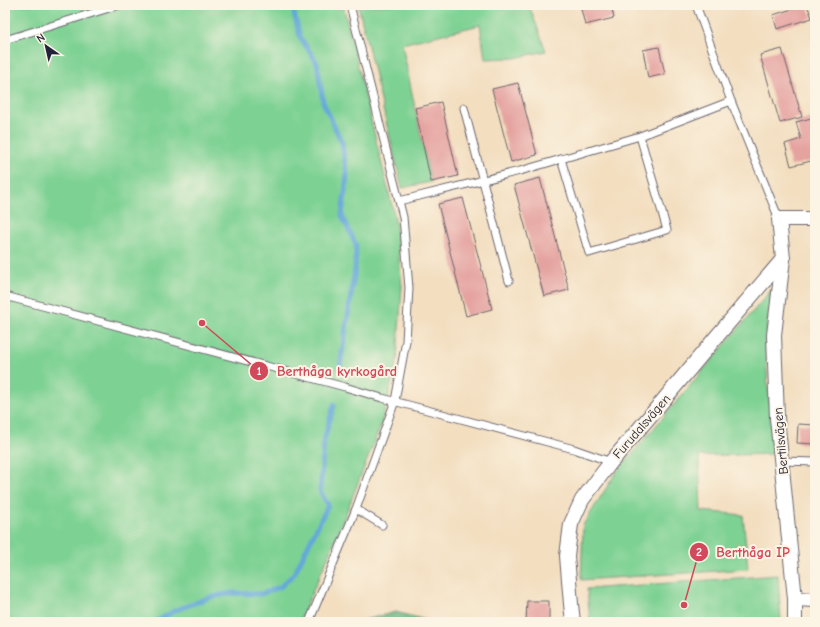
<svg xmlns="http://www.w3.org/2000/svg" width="820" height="627" font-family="'Comic Neue',sans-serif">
<rect width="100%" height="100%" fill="#fcf5e5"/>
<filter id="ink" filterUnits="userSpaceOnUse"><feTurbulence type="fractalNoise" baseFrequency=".025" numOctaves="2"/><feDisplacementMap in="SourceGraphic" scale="8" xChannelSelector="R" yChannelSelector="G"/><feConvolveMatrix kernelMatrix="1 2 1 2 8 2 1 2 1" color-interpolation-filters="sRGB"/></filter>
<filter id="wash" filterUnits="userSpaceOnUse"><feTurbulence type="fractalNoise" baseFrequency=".012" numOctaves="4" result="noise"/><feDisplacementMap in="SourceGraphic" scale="16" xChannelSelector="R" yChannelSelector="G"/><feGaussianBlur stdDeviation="0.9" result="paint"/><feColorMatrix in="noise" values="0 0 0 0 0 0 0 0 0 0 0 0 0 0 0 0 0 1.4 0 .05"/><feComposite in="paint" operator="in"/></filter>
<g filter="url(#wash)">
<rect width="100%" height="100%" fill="#f3dec0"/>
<g fill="#7dd193" stroke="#507a67">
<path d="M5 5H343L395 218 402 286 397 361 381 425 333 546 299 622H5Z"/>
<path d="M358 5H529L546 51 515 58 485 59 480 25 402 44 415 108 431 182 402 188Z"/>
<path d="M772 289 765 343 773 454 699 456 701 511 743 515 748 569 581 580 583 525 615 474Z"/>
<path d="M778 575 781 622H590L587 589Z"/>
</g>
<path fill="#66b37d" stroke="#446a5c" d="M396 612 434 622H355Z"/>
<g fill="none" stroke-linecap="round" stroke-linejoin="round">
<g stroke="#63a8d8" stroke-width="5">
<path d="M292 5 300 37 317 63 323 102 342 143 347 175 342 216 356 245 355 269 340 367"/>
<path d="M156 622 157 621 176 610 211 597 232 593 261 594 280 587 294 574 328 505 320 491 324 440 334 405"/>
</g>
</g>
<g id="blocks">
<g fill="#e5a3a0">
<path d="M580 5H611L614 18 585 25Z"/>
<path d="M805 5H807L812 18 777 29 773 15Z"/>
<path d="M659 47 665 74 648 78 643 50Z"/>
<path d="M782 49 802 117 780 123 760 55Z"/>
<path d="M518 83 537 155 511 162 492 89Z"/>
<path d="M441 102 458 176 431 182 415 108Z"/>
<path d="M815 117V160L791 166 785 144 801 139 796 122Z"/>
<path d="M540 178 569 290 544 296 514 185Z"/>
<path d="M463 198 492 309 466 316 438 204Z"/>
<path d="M798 424 815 425V444L797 443Z"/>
<path d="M527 601H549V622H526Z"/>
</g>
</g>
</g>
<g filter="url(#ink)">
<use href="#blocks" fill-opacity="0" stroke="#6b646a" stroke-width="1"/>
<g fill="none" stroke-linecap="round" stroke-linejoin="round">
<g stroke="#6b646a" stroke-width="9">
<g id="lane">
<path d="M696 5 731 101 779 219"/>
<path d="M5 40 119 5"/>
<path d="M464 108 509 281"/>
<path d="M561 159 589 253 667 230 640 136"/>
<path d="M399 201 520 171 640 136 731 101"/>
<path d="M5 296 345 387 382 398 574 449 611 462"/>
<path d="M781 461 815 462"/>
<path d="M356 509 382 525"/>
<path d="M309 622 356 509 395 401 406 341 409 288 403 217 350 5"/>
</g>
</g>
<g stroke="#6b646a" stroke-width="16">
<g id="street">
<path d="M795 599 815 600"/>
<path d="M573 622 571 604 567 556 571 524 582 500 611 462 656 409 718 335 783 259"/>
<path d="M795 622V599L777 418 774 335 783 259 779 219H815"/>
</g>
</g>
<use href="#lane" stroke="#fff" stroke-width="7"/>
<use href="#street" stroke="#fff" stroke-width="14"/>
</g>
</g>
<g text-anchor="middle" stroke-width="4" stroke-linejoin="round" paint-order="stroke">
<g font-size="13" fill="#22223b" stroke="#fcf5e5">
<text transform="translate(641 426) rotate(-49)" y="5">Furudalsvägen</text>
<text transform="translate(780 441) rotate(-95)" y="5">Bertilsvägen</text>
</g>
</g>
<path fill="none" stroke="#d1495b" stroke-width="1.5" d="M202 323L259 371M684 605L699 552"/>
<g fill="#d1495b" stroke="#fcf5e5" stroke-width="1.5">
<circle cx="202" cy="323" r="4"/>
<circle cx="684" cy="605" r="4"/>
<circle cx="259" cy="371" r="10"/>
<circle cx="699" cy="552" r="10"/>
</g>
<g font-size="12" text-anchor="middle" font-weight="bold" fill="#fff">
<text x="259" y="375">1</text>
<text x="699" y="556">2</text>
</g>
<g font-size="14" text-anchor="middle" font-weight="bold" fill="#d1495b" stroke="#fcf5e5" stroke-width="4" stroke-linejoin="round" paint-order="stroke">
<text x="337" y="376">Berthåga kyrkogård</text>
<text x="753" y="557">Berthåga IP</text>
</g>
<rect width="820" height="627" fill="none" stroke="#fcf5e5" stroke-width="20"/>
<g transform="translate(46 46) rotate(326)" stroke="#fcf5e5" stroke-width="3" paint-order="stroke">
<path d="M0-3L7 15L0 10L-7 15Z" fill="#22223b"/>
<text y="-6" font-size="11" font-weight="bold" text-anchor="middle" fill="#22223b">N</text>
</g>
</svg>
